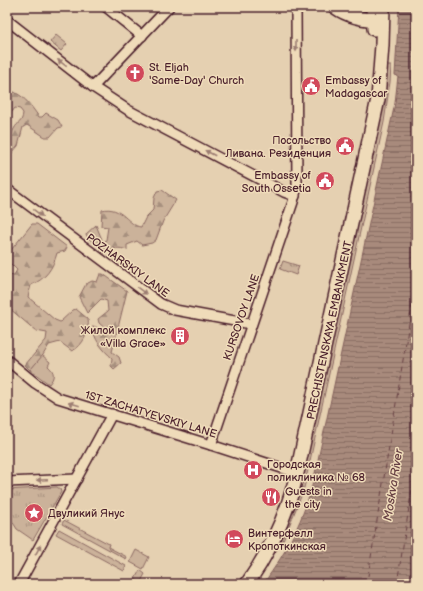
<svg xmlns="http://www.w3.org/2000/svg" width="423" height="591" font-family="'Balsamiq Sans',sans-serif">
<defs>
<pattern id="forest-firs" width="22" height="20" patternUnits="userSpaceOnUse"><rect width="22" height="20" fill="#cbb29a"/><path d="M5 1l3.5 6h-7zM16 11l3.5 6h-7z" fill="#a7907e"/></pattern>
<pattern id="park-tufts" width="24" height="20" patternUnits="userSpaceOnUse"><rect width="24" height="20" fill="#cbb29a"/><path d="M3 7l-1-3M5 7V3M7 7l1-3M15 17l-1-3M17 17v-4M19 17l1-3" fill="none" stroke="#a7907e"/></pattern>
<pattern id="water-rules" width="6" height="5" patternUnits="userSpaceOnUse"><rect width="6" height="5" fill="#a88a7b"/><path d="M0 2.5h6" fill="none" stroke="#8b7065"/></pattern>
</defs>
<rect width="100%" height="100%" fill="#e5d0b1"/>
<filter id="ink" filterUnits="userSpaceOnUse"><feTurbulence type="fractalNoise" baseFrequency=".025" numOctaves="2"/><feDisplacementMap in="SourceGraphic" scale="8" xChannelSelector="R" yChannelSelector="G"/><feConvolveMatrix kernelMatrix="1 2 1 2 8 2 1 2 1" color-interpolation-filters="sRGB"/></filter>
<g filter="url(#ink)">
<g fill="#cbb29a" stroke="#8a6862">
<path d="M387 66H391L390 82 384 122 304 488 299 487 380 121 384 100Z"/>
<path d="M42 355 50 362 48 366C55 372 55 377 49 384L30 370Z"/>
<path d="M298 492 302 494 283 541 279 539Z"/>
<path d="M64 520 109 544 108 547 127 557 126 559 62 524Z"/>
<path d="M59 529 126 566 124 571 56 534Z"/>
<path d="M136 550 149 557 143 569 130 562Z"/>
<path d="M140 570 145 574 140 583 142 584H137L138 581 135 579Z"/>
</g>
<g fill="url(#forest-firs)" stroke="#8a6862">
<path d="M7 89C24 95 29 103 39 117H42L46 113 58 120 62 127 58 128 50 137H45L27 125 23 127 18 146 12 153 8 152 7 144C12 140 10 135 14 129 18 121 22 124 23 113L20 109 15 108 8 117V130L7 129Z"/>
<path d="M162 190 176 200 163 221 156 240 152 243 142 245 137 241 127 245V250C119 247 114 248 106 251L88 238 86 234 96 225 103 242 106 240 108 227 101 226 102 210C122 205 128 226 141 227L146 217 153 210 154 198 157 191Z"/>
<path d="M32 224H37L67 247 65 251 57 253C53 268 46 279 31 285L28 297 55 320 60 322 73 310 76 309 88 319C90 331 83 346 72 351L60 342 49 345 43 355 30 370 25 365 46 340 47 333 36 331 9 308 7 303V276L14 275 17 270 8 261 7 255Z"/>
<path d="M100 274H103L127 291 112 352 119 357 121 363 114 369 111 366 112 358C104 351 92 338 93 326L103 330 106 329 99 323 98 319 108 311 107 301 101 299 87 313 79 297 86 284 92 281 97 282Z"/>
</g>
<g fill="url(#park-tufts)" stroke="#8a6862">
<path d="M56 35 67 44 61 51 50 42Z"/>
<path d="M283 261 299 266 296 275 280 269Z"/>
<path d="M57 487 60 489 61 492 33 540 17 529 7 513V490Z"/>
</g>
<path fill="url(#water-rules)" stroke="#825f5b" d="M399 7H416V584H263C288 550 304 519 314 478L395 103 398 76 395 75Z"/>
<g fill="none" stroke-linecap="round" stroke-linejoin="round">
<g stroke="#663f43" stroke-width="1" stroke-dasharray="5 4" stroke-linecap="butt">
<path d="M364 584 368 576 416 280"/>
<path d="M397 584 416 463"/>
</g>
<g stroke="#4a1f2b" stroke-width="12">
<g id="street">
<path d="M106 7 142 36"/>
<path d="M7 20 93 87 128 110 284 192 295 196"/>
<path d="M93 87 169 7"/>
<path d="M7 189 161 304 175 310 251 324"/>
<path d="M7 360 35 383 58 398 211 445 297 473"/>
<path d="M211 445 293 202 297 186 296 7"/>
<path d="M7 482 77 479"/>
<path d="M19 584 112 414"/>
</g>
</g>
<g stroke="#4a1f2b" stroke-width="16">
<g id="secondary">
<path d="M335 7C349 17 365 20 382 20"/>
<path d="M373 7 374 29"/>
<path d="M247 584C270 551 288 512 297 473L378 99 382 45 383 7"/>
</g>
</g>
<use href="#street" stroke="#efdbb9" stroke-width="9"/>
<use href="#secondary" stroke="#efdbb9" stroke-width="13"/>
</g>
<defs><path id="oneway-solid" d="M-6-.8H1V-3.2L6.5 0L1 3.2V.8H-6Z"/></defs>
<g fill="#9c7d72">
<use href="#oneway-solid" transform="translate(296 46) rotate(90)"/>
<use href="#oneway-solid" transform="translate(62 63) rotate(-142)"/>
<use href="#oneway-solid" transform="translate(210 153) rotate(-152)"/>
<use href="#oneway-solid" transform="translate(38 213) rotate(37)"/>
<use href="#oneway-solid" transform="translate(142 291) rotate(36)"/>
<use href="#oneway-solid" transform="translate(74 404) rotate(-164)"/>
<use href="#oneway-solid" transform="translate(42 480) rotate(177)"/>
<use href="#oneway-solid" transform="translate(38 550) rotate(-61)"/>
</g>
</g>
<defs>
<g id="church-disc" transform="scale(1)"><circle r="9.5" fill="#d1495b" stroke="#efdbb9"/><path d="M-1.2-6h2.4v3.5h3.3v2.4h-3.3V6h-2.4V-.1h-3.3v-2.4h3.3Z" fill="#fff"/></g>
<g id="civic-disc" transform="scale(1)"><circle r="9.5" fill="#d1495b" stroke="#efdbb9"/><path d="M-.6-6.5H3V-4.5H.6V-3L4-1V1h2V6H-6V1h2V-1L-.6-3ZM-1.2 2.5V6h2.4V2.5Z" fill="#fff"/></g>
<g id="building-disc" transform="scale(1)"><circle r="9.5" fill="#d1495b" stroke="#efdbb9"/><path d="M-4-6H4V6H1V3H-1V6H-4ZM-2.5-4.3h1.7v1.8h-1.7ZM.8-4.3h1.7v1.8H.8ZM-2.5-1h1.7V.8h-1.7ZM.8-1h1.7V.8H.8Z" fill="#fff"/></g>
<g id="hospital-disc" transform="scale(1)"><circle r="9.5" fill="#d1495b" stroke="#efdbb9"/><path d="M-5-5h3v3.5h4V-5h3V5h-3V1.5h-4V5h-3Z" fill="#fff"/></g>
<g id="restaurant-disc" transform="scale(1)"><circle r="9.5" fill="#d1495b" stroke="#efdbb9"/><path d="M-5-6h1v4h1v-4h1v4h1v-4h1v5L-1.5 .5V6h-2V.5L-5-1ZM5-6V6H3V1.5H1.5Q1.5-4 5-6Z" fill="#fff"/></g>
<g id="sight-disc" transform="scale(1)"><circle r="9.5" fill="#d1495b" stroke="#efdbb9"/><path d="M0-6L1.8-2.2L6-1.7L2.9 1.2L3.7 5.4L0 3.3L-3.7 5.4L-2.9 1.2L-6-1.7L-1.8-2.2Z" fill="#fff"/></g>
<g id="hotel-disc" transform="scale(1)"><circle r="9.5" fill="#d1495b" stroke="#efdbb9"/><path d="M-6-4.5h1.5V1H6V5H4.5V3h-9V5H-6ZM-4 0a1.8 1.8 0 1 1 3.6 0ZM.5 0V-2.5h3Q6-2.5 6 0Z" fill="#fff"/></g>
</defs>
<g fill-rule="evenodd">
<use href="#church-disc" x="135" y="73"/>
<use href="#civic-disc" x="311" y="86"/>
<use href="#civic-disc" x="345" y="146"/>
<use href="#civic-disc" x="325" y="181"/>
<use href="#building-disc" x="180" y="336"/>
<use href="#hospital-disc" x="253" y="470"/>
<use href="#restaurant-disc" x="271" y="497"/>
<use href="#sight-disc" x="34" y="513"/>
<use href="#hotel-disc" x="234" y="539"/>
</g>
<g text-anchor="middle" stroke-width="3" stroke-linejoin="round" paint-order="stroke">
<g font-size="11" fill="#4a1f2b" stroke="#efdbb9" text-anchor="start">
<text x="149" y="71">St. Eljah<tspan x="149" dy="13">'Same-Day' Church</tspan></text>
<text x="325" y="84">Embassy of<tspan x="325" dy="13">Madagascar</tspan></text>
<text x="331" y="144" text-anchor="end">Посольство<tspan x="331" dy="13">Ливана. Резиденция</tspan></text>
<text x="311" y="179" text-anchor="end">Embassy of<tspan x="311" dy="13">South Ossetia</tspan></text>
<text x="166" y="334" text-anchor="end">Жилой комплекс<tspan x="166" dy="13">«Villa Grace»</tspan></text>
<text x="267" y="468">Городская<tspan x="267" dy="13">поликлиника № 68</tspan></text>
<text x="285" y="495">Guests in<tspan x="285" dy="13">thе city</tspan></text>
<text x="48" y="517">Двуликий Янус</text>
<text x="248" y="537">Винтерфелл<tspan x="248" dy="13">Кропоткинская</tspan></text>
</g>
<g font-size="11" fill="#4a1f2b" stroke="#efdbb9">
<text transform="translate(128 265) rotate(36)" y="4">POZHARSKIY LANE</text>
<text transform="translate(241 317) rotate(-71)" y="4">KURSOVOY LANE</text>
<text transform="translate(329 330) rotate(-78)" y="4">PRECHISTENSKAYA EMBANKMENT</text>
<text transform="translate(151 414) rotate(17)" y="4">1ST ZACHATYEVSKIY LANE</text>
</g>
<g font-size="12" font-style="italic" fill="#663f43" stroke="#efdbb9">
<text transform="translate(393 485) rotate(-81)" y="4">Moskva River</text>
</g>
</g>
<rect width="423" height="591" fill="none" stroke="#efdbb9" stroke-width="24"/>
<rect x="12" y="12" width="399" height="567" fill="none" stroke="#4a1f2b" stroke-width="1.5" filter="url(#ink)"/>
</svg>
